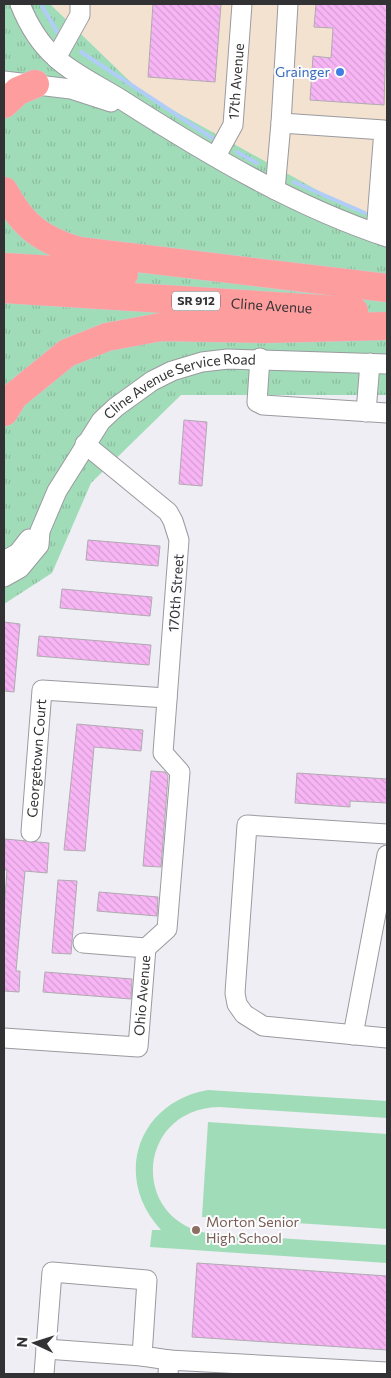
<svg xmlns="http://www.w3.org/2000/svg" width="391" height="1378" font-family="Commissioner,sans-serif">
<defs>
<pattern id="grass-tufts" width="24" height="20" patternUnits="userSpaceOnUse" patternTransform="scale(1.25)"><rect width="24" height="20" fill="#a1dcb8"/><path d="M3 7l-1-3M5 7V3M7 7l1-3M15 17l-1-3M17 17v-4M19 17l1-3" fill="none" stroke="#8bbd9f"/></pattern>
<pattern id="building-back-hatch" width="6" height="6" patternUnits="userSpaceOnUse" patternTransform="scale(1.25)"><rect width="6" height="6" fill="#f8b5f5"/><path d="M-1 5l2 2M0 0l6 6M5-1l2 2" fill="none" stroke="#d59cd3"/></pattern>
</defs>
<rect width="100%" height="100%" fill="#efeef4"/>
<path fill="#f4e2d1" d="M50 4H387V218L353 210 142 93Z"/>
<path fill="url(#grass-tufts)" d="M4 4H50L142 93 353 210 387 218V395H181L91 483 52 573 4 604Z"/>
<g fill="#a1dcb8">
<path d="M208 1090 387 1101V1118L219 1107C135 1109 129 1224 213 1234L387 1245V1263L150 1247 152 1230H161C112 1177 138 1102 208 1090Z"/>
<path d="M208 1122 387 1134V1229L202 1217Z"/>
</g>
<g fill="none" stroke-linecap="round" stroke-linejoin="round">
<g stroke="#b0cdf8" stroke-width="4">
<path d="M41 4 57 32"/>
<path d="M81 52 212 138"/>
<path d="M237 152 257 163"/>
<path d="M294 182 365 213"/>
</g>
</g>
<g fill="url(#building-back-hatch)" stroke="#b0abb0">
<path d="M153 4H221L215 82 148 77Z"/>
<path d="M316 4H387L384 105 310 100 313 56 331 58 333 28 314 27Z"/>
<path d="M184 420 207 422 202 486 179 484Z"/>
<path d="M88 540 160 546 158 566 86 560Z"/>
<path d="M62 589 152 597 150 616 60 608Z"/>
<path d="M4 622 20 624 14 692 4 691Z"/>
<path d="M39 636 151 645 149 665 37 656Z"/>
<path d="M77 724 143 730 141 751 94 747 85 851 64 850Z"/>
<path d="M151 771 165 772 168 776 161 867 143 866Z"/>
<path d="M297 773 387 779V803L350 801V807L295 803Z"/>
<path d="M5 839 49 843 47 873 25 871 16 971H20L19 992 4 991V911L7 870H4Z"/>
<path d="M58 880 77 881 71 954 52 953Z"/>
<path d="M99 892 158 897 157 916 97 911Z"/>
<path d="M45 972 132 979 131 999 43 992Z"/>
<path d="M197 1263 387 1276V1350L192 1337Z"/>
</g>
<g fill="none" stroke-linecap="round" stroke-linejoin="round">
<g stroke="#9a9a9f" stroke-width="21">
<g id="minor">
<path d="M20 4C28 24 38 42 55 57 73 74 100 86 122 100 205 153 293 206 387 237"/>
<path d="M56 58 80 15V4"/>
<path d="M4 81 71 89 111 102"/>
<path d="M281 123 288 4"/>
<path id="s1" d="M216 156 233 125 242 4"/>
<path d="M275 190 281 123 384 130 376 233"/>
<path d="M260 358 257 402 263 405 387 413"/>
<path d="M366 412 370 363"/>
<path d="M85 444 168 512 173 521 179 540 163 753 180 772 167 929 146 948"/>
<path d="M4 561 18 553 29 539"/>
<path id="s2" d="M4 577 20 568 39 545 40 531 57 491 101 421 116 407 152 381 172 371 202 362 228 359 387 364"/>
<path id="s3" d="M31 832 42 690 167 698"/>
<path d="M387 834 247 825 235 993 237 1004 244 1014 263 1026 387 1038"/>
<path d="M353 1035 387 855"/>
<path id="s4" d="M4 1038 138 1047 146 948 83 943"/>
<path d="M46 1349 142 1356"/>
<path d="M44 1374 52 1272 147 1280 142 1356 169 1360"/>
<path d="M168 1374 169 1360 387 1372"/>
</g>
</g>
<g stroke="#cacaca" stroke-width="29">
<g id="highway">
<path d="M4 104 18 91 35 84"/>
<path d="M4 191C22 225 41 240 79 251L387 288"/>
<path d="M4 267 124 274"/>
<path id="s5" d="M4 289 354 311"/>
<path d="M4 412 14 396 67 353 107 337 161 327 265 329 387 326"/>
</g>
</g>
<use href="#minor" stroke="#fff" stroke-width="19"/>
<use href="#highway" stroke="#fe9d9d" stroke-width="28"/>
</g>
<circle fill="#3f7fe0" stroke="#fcfcfe" stroke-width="2" cx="340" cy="72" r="5"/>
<circle fill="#8d6e63" stroke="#fcfcfe" stroke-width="2" cx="196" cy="1230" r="5"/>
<g text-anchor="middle" stroke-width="4" stroke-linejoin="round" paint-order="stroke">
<rect fill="#fcfcfe" stroke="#6f6f71" stroke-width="1" x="172" y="291.5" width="48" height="19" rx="4"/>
<g font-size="12" font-weight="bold" fill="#323234">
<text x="196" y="305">SR 912</text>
</g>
<g font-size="14" fill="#366cbe" stroke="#fcfcfe" text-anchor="end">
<text x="330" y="77">Grainger</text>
</g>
<g font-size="14" fill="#323234" stroke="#fcfcfe">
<text dy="5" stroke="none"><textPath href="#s1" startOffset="79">17th Avenue</textPath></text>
<text dy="5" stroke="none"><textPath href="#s5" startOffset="268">Cline Avenue</textPath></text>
<text dy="5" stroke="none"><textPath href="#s2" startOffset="278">Cline Avenue Service Road</textPath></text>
<text transform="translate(176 593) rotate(-86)" y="5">170th Street</text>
<text dy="5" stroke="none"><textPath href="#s3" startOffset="74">Georgetown Court</textPath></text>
<text dy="5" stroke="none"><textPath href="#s4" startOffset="186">Ohio Avenue</textPath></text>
</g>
<g font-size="14" fill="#785e54" stroke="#fcfcfe" text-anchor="start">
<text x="206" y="1227">Morton Senior<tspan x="206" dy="16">High School</tspan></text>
</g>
</g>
<rect width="391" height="1378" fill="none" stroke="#323234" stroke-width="10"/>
<g transform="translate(35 1343) rotate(274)" stroke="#fcfcfe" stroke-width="4" paint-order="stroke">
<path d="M0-4L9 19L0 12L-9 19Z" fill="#323234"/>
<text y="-8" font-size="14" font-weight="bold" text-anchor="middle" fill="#323234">N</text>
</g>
</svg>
